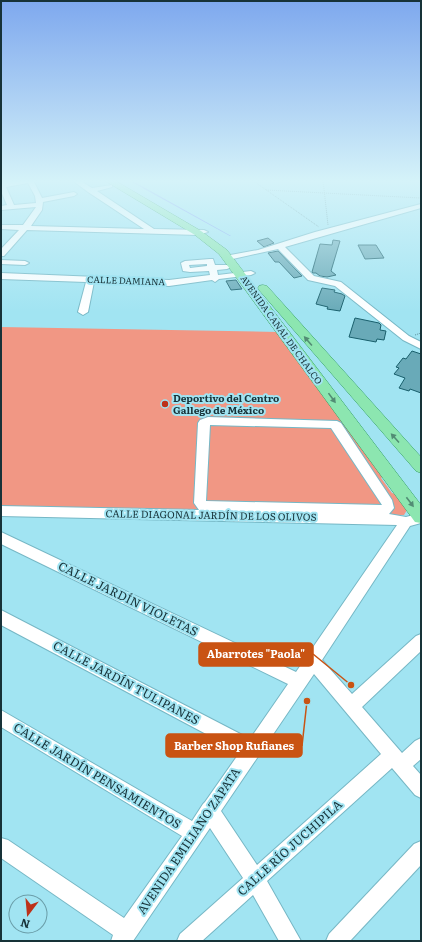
<svg xmlns="http://www.w3.org/2000/svg" width="422" height="942" font-family="Literata,serif">
<rect width="100%" height="100%" fill="#a1e4f2"/>
<path fill="#f19784" d="M1 327 277 332 383 477 381 478 392 493 395 494 407 510 404 515 1 507Z"/>
<path fill="#7f95f6" d="M128 180H131L231 236H230Z"/>
<g fill="#69aab8" stroke="#195f6c">
<path d="M268 238 274 243 264 247 257 241Z"/>
<path d="M333 240 340 241 331 271 336 275 327 277 320 276 316 273H313L312 272 320 244 332 245Z"/>
<path d="M358 245H376L384 258 365 259Z"/>
<path d="M278 251 302 276 294 278 279 262H275L268 253Z"/>
<path d="M236 280 242 289 231 290 226 281Z"/>
<path d="M322 288 335 290 334 292 342 294 345 296 340 311 327 309 328 307 316 304Z"/>
<path d="M355 318 379 323 381 325 380 330 386 331 384 340 377 339 376 342 349 337Z"/>
<path d="M412 351 421 354V393L410 389 409 391 399 388 405 378 394 374 399 368 396 367 403 358 406 359Z"/>
</g>
<g fill="none" stroke-linecap="round" stroke-linejoin="round">
<g stroke="#76b7c5" stroke-width="2">
<g id="minor">
<path d="M24 180H33L42 198 74 192 77 194 74 196 43 202 42 210 31 226 144 229 88 192 72 180H79L92 188 112 185V187L97 191 154 229 204 230 208 232 198 235 27 230 4 256H1V249L19 230 1 229V225H23L36 207 1 210V206L7 205 1 191V182ZM28 183 35 196 36 203 14 205 6 187Z"/>
<path d="M421 204V208L285 247 314 276 341 282 409 336 421 342V349L403 340 335 286 308 280 278 249 228 260 224 258 225 256 258 250 315 232Z"/>
<path d="M210 259H213L215 265H227L231 267 227 269 217 270 218 275 251 271 255 273 251 275 219 279 215 282 212 280 169 286 94 282 88 312 83 315 78 312 86 282 1 279V273L169 280 210 275 209 271 190 272 183 271 181 263 185 261ZM207 264V266L190 268 189 265Z"/>
<path d="M1 260 25 261 29 263 25 265 1 264Z"/>
<path d="M208 417 337 421 341 423 392 500 394 508 389 514 406 517 421 513V523L410 526 322 660 352 694 416 636 421 634V651L362 707 402 753 415 741 421 738V759L413 766 421 775V798L415 795 392 768 267 881 301 941H279L253 895 202 941H177L180 934 243 878 210 828 133 941H111L113 935 1 858V838L8 840 124 918 182 836 1 727V710L192 821 203 804 205 802 240 752 1 625V610L250 739 288 684 1 544V532L296 672 397 525 1 516V506L199 510 194 503 198 423 200 420ZM210 425 331 428 382 505 206 501ZM314 674 381 754 257 865 221 811Z"/>
<path d="M421 841V865L350 941H326L329 934 414 844Z"/>
</g>
</g>
<g stroke="#329d64" stroke-width="1">
<g id="major">
<path d="M104 180H114L201 231 227 250 421 505V523L415 522 219 254 195 235Z"/>
<path d="M263 285 267 286 421 457V473L416 471 259 290 258 288 259 286Z"/>
</g>
</g>
<g stroke="#5e8e98" stroke-width="1" stroke-dasharray="1 1" stroke-linecap="butt">
<path d="M252 180 319 227"/>
<path d="M323 180 328 225"/>
<path d="M380 180 414 181"/>
<path d="M266 190 421 198"/>
<path d="M415 335 421 333"/>
</g>
<use href="#minor" fill="#fff" fill-rule="evenodd"/>
<use href="#major" fill="#8ce6b0" fill-rule="evenodd"/>
</g>
<defs><path id="oneway-solid" d="M-6-.8H1V-3.2L6.5 0L1 3.2V.8H-6Z"/></defs>
<g fill="#528c74">
<use href="#oneway-solid" transform="translate(308 341) rotate(-131)"/>
<use href="#oneway-solid" transform="translate(332 398) rotate(54)"/>
<use href="#oneway-solid" transform="translate(395 438) rotate(-132)"/>
<use href="#oneway-solid" transform="translate(410 502) rotate(53)"/>
</g>
<linearGradient id="sky" x2="0" y2="1"><stop stop-color="#7ea8ee"/><stop offset="0.58" stop-color="#d5f3f9"/><stop offset="1" stop-color="#d5f3f9" stop-opacity="0"/></linearGradient>
<rect width="422" height="312" fill="url(#sky)"/>
<circle fill="#bd3119" stroke="#a1e4f2" stroke-width="1.5" cx="165" cy="404" r="4"/>
<g text-anchor="middle" stroke-width="4" stroke-linejoin="round" paint-order="stroke">
<g font-size="9" fill="#173238" stroke="#a1e4f2">
<text transform="translate(126 281) rotate(2)" y="3">CALLE DAMIANA</text>
<text transform="translate(281 330) rotate(54)" y="3">AVENIDA CANAL DE CHALCO</text>
</g>
<g font-size="10" font-weight="bold" fill="#173238" stroke="#a1e4f2" text-anchor="start">
<text x="173" y="402">Deportivo del Centro<tspan x="173" dy="12">Gallego de México</tspan></text>
</g>
<g font-size="10" fill="#173238" stroke="#a1e4f2">
<text transform="translate(211 515) rotate(1)" y="4">CALLE DIAGONAL JARDÍN DE LOS OLIVOS</text>
</g>
<g font-size="12" fill="#173238" stroke="#a1e4f2">
<text transform="translate(128 599) rotate(26)" y="4">CALLE JARDÍN VIOLETAS</text>
<text transform="translate(126 683) rotate(28)" y="4">CALLE JARDÍN TULIPANES</text>
<text transform="translate(97 776) rotate(31)" y="4">CALLE JARDÍN PENSAMIENTOS</text>
<text transform="translate(189 841) rotate(-56)" y="4">AVENIDA EMILIANO ZAPATA</text>
<text transform="translate(290 848) rotate(-42)" y="4">CALLE RÍO JUCHIPILA</text>
</g>
</g>
<path fill="none" stroke="#c95313" stroke-width="1.5" d="M351 685L313 654M307 701L302 746"/>
<g fill="#c95313" stroke="#a1e4f2" stroke-width="1.5">
<circle cx="351" cy="685" r="4"/>
<circle cx="307" cy="701" r="4"/>
</g>
<g fill="#c95313" stroke="#c95313" stroke-width="1.5">
<rect x="199" y="643" width="114" height="23" rx="4"/>
<rect x="166" y="734" width="136" height="23" rx="4"/>
</g>
<g font-size="11" text-anchor="middle" font-weight="bold" fill="#fff">
<text x="256" y="658">Abarrotes "Paola"</text>
<text x="234" y="750">Barber Shop Rufianes</text>
</g>
<rect width="422" height="942" fill="none" stroke="#173238" stroke-width="4"/>
<g transform="translate(28 914) rotate(196)"><circle r="19" fill="#a1e4f2" stroke="#6a9da8"/>
<path d="M0-3L7 15L0 10L-7 15Z" fill="#bd3119"/>
<text y="-6" font-size="11" font-weight="bold" text-anchor="middle" fill="#173238">N</text>
</g>
</svg>
